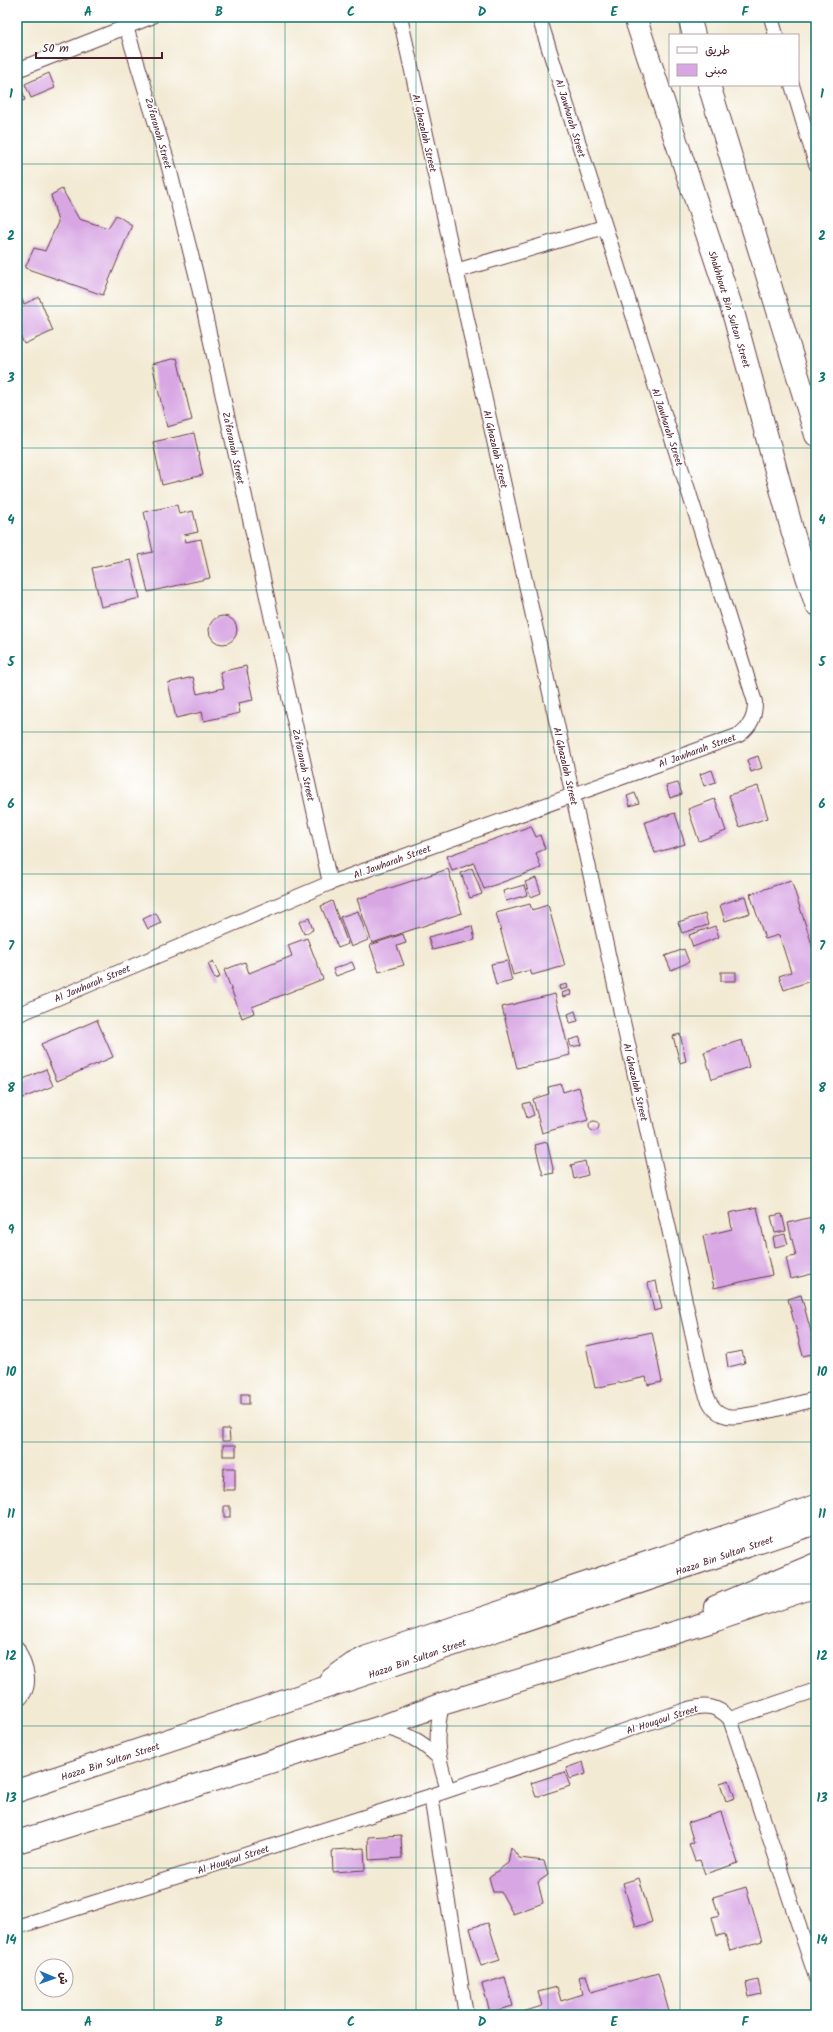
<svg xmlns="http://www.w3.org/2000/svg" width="833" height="2032" font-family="Kalam,'Playpen Sans Arabic',sans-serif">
<rect width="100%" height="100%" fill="#fff"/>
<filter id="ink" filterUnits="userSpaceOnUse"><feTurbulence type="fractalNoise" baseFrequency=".025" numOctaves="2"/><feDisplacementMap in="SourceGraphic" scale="8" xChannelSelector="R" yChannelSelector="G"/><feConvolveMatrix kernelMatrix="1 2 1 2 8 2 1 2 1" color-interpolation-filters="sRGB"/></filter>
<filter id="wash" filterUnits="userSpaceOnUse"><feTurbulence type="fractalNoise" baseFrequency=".012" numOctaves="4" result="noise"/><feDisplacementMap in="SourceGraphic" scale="16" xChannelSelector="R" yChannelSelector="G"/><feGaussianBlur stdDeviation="0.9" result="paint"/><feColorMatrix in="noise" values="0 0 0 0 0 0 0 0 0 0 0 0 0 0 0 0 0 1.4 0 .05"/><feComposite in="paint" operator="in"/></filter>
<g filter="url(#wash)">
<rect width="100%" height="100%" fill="#f3ead4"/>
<g id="blocks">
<g fill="#d8a6e3">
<path d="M49 73 55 88 31 98 25 84Z"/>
<path d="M20 84 25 100 17 103V85Z"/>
<path d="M62 189 79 219 108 228 116 215 132 225 103 295 25 268 34 248 45 251 58 222 51 195Z"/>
<path d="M17 288 24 304 39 297 53 331 24 344 17 329Z"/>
<path d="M177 358 192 420 167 427 152 364Z"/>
<path d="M194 433 203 475 162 485 153 442Z"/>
<path d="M177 505 179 514 193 511 198 532 184 535 186 542 201 539 210 578 148 592 139 555 153 552 144 512Z"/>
<path d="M131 560 140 598 101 607 92 568Z"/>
<circle cx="223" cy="630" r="14"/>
<path d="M246 666 253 700 238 703 240 713 204 721 202 712 176 718 168 683 193 677 197 694 224 688 220 672Z"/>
<path d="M758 756 762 768 751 772 747 760Z"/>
<path d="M712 770 716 782 704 786 700 774Z"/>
<path d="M678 783 682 794 670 798 666 786Z"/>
<path d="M758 786 768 818 739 827 729 795Z"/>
<path d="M635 793 639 803 630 806 627 796Z"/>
<path d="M715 799 726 831 699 841 688 809Z"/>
<path d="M675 813 685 844 655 853 645 822Z"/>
<path d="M531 826 536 837 540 835 545 849 536 853 541 868 484 889 474 863 452 871 447 856Z"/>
<path d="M472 868 482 894 470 898 461 873Z"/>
<path d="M448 869 462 913 372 943 357 899Z"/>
<path d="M536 878 541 893 531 897 525 882Z"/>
<path d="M791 880 816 957V979L784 990 779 976 791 972 779 935 765 939 750 894Z"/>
<path d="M524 885 527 895 506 901 503 891Z"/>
<path d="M745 896 750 913 725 921 720 905Z"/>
<path d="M332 901 348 944 338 948 321 906Z"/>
<path d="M530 904 532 910 548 905 565 966 532 975 530 970 513 975 496 913Z"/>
<path d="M358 911 368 940 351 947 340 917Z"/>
<path d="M156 913 161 923 148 929 143 919Z"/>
<path d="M705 914 708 925 682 933 678 922Z"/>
<path d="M309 918 313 930 304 934 299 922Z"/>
<path d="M472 926 475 940 432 950 428 937Z"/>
<path d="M715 926 719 937 693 947 689 935Z"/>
<path d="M403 934 406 943 397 946 404 965 379 972 370 945Z"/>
<path d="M307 938 323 979 252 1007 254 1013 242 1018 224 970 245 962 249 973 292 956 288 945Z"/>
<path d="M684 949 689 962 671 970 665 956Z"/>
<path d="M213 961 220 977 215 979 208 964Z"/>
<path d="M507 961 512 981 496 985 491 964Z"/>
<path d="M352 962 355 969 336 976 333 969Z"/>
<rect x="721" y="972" width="15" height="9"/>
<path d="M567 984 568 988 560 990 559 986Z"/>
<path d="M570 990 571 995 563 997 562 993Z"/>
<path d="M555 994 570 1055 517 1068 502 1007Z"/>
<path d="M575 1011 578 1021 570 1023 568 1014Z"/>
<path d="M97 1020 113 1057 57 1081 41 1044Z"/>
<path d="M680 1034 686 1061 680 1063 673 1036Z"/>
<path d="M580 1037 581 1045 571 1047 569 1040Z"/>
<path d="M742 1040 749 1067 712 1079 704 1052Z"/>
<path d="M17 1056 23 1067 17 1070Z"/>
<path d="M46 1069 53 1086 23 1098 17 1082Z"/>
<path d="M561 1084 563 1092 579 1087 588 1120 542 1133 533 1099 549 1094 548 1087Z"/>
<path d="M530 1102 534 1115 527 1118 523 1104Z"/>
<circle cx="594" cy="1126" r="5"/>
<path d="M547 1142 554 1173 543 1175 535 1145Z"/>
<path d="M585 1161 588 1175 574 1179 571 1165Z"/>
<path d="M757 1207 772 1275 714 1288 703 1236 732 1229 729 1213Z"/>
<path d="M782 1214 786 1231 775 1233 771 1216Z"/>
<path d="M816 1216V1273L791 1279 786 1258 796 1256 788 1223Z"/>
<path d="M785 1234 788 1244 775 1247 773 1237Z"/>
<path d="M656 1281 662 1309 654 1311 648 1283Z"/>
<path d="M801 1295 813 1339 816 1338V1353L803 1356 788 1299Z"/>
<path d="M652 1332 662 1382 648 1385 646 1377 595 1388 586 1346Z"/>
<path d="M742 1351 745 1363 728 1367 726 1354Z"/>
<rect x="241" y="1394" width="8" height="10"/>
<path d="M222 1429H229L230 1441H222Z"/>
<rect x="223" y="1445" width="13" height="11"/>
<path d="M224 1468H235V1490H223Z"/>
<rect x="224" y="1506" width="6" height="11"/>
<path d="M583 1762 586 1774 570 1779 566 1768Z"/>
<path d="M565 1772 570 1786 536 1797 531 1783Z"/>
<path d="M729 1780 735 1798 726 1801 720 1783Z"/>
<path d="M721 1812 738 1863 705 1874 700 1860 695 1861 689 1844 694 1843 688 1823Z"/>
<path d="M401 1835 402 1858 369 1860 368 1837Z"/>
<path d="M511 1847 519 1858 544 1861 548 1875 538 1882 543 1903 513 1914 501 1892H493L489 1877 508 1863Z"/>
<path d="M364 1848 365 1870 333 1872 332 1850Z"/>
<path d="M639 1878 652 1922 636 1927 623 1883Z"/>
<path d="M746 1887 762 1941 730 1951 725 1934 717 1936 712 1917 719 1915 713 1897Z"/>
<path d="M488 1923 500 1960 481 1966 470 1928Z"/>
<path d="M658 1973 670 2015H513L542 2006 538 1992 557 1987 561 2001 583 1994 579 1977 586 1975 591 1992Z"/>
<path d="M505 1977 513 2006 490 2012 482 1984Z"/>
<path d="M758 1980 761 1994 749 1997 746 1983Z"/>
</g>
</g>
</g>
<g filter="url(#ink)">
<use href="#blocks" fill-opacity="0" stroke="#633d44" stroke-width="1"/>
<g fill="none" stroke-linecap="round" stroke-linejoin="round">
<g stroke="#633d44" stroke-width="16">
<g id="street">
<path d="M123 17 167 160 196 274 330 883"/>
<path d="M400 17 705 1391C709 1403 714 1413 727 1416 742 1420 798 1403 816 1399"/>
<path d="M771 17 776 35"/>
<path d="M17 70 151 17"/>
<path d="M792 85 816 164"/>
<path d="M456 271 604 227"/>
<path d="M17 1015 330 883 739 735C751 726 755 717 755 702L539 17"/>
<path d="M17 1648C25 1665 35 1686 17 1701"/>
<path d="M442 1704C434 1741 437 1755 448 1790"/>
<path d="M730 1719 816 1690"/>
<path d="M383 1727C405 1732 421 1741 438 1757"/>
<path d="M431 1796 466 2015"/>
<path d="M17 1927 431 1796 689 1709C706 1704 718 1706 730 1719L816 1977"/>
</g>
</g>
<g stroke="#633d44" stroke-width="24">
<g id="primary">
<path d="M635 17 733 312 793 533 816 604"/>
<path d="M689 17 694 35"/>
<path d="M709 85 816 435"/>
<path d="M715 1607 816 1564"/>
<path d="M332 1679 353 1664 367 1657 816 1506"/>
<path d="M17 1791 816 1523"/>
<path d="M17 1842 381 1727 442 1704 716 1620 816 1586"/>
</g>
</g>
<use href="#street" stroke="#fff" stroke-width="14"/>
<use href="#primary" stroke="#fff" stroke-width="22"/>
</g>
</g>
<path fill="none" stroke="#0f766e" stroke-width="1" stroke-opacity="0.55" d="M154 17V2015M285 17V2015M416 17V2015M548 17V2015M680 17V35M680 85V2015M17 164H816M17 306H816M17 448H816M17 590H816M17 732H816M17 874H816M17 1016H816M17 1158H816M17 1300H816M17 1442H816M17 1584H816M17 1726H816M17 1868H816"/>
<g text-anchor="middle" stroke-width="3" stroke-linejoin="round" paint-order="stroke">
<g font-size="10" fill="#4a1f2b" stroke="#fff">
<text transform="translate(571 118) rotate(73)" y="4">Al Jawharah Street</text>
<text transform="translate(159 133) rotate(74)" y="4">Za'faranah Street</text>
<text transform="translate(425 133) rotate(77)" y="4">Al Ghazalah Street</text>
<text transform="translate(730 309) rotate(73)" y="4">Shakhbout Bin Sultan Street</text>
<text transform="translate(668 427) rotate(72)" y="4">Al Jawharah Street</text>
<text transform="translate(234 448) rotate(78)" y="4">Za'faranah Street</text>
<text transform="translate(496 449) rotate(77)" y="4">Al Ghazalah Street</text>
<text transform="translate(697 750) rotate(-20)" y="4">Al Jawharah Street</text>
<text transform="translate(304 765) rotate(78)" y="4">Za'faranah Street</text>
<text transform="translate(566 766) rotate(77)" y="4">Al Ghazalah Street</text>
<text transform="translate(392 861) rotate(-20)" y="4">Al Jawharah Street</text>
<text transform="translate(92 983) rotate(-23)" y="4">Al Jawharah Street</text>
<text transform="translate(636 1082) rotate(77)" y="4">Al Ghazalah Street</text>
<text transform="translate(724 1555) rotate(-19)" y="4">Hazza Bin Sultan Street</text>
<text transform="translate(417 1658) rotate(-19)" y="4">Hazza Bin Sultan Street</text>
<text transform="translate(662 1719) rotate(-18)" y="4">Al Houqoul Street</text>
<text transform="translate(110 1761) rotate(-18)" y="4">Hazza Bin Sultan Street</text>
<text transform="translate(233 1859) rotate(-18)" y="4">Al Houqoul Street</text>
</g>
</g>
<rect width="833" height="2032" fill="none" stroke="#fff" stroke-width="44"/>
<rect x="669" y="34" width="130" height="52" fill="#ffffff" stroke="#b7a5aa"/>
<rect x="677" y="47" width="20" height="6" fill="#ffffff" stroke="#b7a5aa"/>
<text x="705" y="54" font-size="12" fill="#4a1f2b">طريق</text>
<rect x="677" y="64" width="20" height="12" fill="#d8a6e3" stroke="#b7a5aa"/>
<text x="705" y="74" font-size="12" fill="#4a1f2b">مبنى</text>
<g transform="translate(54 1978) rotate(92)"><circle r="19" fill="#ffffff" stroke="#b7a5aa"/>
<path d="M0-3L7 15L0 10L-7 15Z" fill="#1f6fb2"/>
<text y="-6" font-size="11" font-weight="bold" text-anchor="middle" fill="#4a1f2b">ش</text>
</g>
<path d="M36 52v6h126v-6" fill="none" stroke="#4a1f2b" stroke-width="2"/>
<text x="42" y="52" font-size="12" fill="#4a1f2b" stroke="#ffffff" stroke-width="3" paint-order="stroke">50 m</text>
<rect x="22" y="22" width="789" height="1988" fill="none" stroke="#0f766e" stroke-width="1.5"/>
<g font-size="13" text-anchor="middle" font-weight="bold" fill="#0f766e">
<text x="88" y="16">A</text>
<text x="219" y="16">B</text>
<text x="351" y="16">C</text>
<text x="482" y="16">D</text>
<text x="614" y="16">E</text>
<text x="745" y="16">F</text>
<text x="11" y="98">1</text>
<text x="822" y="98">1</text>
<text x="11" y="240">2</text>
<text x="822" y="240">2</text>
<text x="11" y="382">3</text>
<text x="822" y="382">3</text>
<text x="11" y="524">4</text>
<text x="822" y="524">4</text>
<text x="11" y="666">5</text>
<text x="822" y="666">5</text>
<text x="11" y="808">6</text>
<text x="822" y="808">6</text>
<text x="11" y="950">7</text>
<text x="822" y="950">7</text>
<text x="11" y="1092">8</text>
<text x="822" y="1092">8</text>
<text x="11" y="1234">9</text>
<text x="822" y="1234">9</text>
<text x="11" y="1376">10</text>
<text x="822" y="1376">10</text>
<text x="11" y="1518">11</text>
<text x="822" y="1518">11</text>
<text x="11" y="1660">12</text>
<text x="822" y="1660">12</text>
<text x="11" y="1802">13</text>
<text x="822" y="1802">13</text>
<text x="11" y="1944">14</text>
<text x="822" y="1944">14</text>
<text x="88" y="2026">A</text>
<text x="219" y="2026">B</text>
<text x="351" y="2026">C</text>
<text x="482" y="2026">D</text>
<text x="614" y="2026">E</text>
<text x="745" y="2026">F</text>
</g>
</svg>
